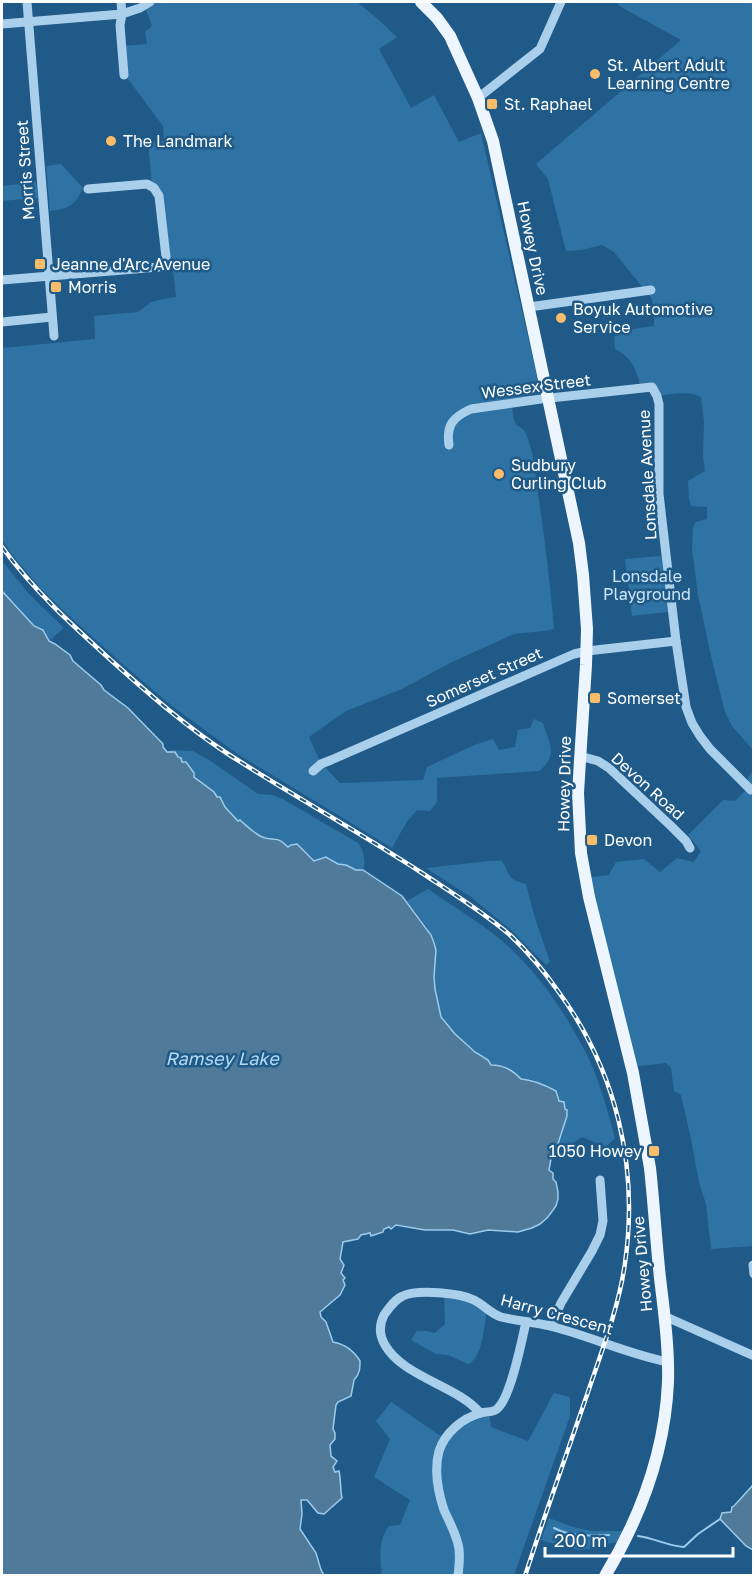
<svg xmlns="http://www.w3.org/2000/svg" width="755" height="1577" font-family="'Golos Text',sans-serif">
<rect width="100%" height="100%" fill="#1f5a88"/>
<g fill="#2f73a4">
<path d="M155 2H357L379 20 397 37 379 49 411 108 434 95 459 142 481 133 539 385 527 401 512 403 513 416 516 425C521 427 524 429 526 434 534 452 535 474 538 494 545 539 550 583 554 629L544 631 514 634 450 663 402 689 346 711 309 737 321 763 340 783 423 780 427 767 474 745 493 739 499 750 515 747 518 730 530 728 534 719 543 723C549 743 559 755 539 771L437 778V802L430 811 417 810 406 823 392 848 239 755 172 706 119 661 66 613 40 588 14 557 2 540V348L95 339 94 316 138 312 150 303 158 300 176 297 173 270 167 257 159 196 152 186 148 142 164 141 163 126 125 75 122 46 147 44 145 32 152 26 146 10Z"/>
<path d="M616 2H753V750L732 726 725 712 711 656 698 595 692 549 693 527 696 522 707 519V507L691 506 689 499 688 481 705 471 703 455 704 422 701 397C688 390 674 395 660 395 654 395 647 391 641 388 635 368 634 359 615 349L614 337 625 330 654 326V316L652 299 614 252 602 245 581 250 566 251 548 179 536 164 681 40 621 7Z"/>
<path d="M61 164 83 188C74 207 69 208 50 211L46 166Z"/>
<path d="M36 182 38 198 2 201V186Z"/>
<path d="M661 556 668 612 632 616 625 559Z"/>
<path d="M2 561 29 594 64 628 49 641 43 630 34 626 2 591Z"/>
<path d="M172 750 193 751 212 762 258 794 272 795 283 799 358 843C364 850 366 862 363 870H356L342 864H338L329 857H324L314 861 313 858 297 844 288 848 280 839 262 837 238 821 224 807 213 792 194 777 192 770 182 762 167 752Z"/>
<path d="M753 771V1246L711 1249 706 1204 699 1182 691 1139 681 1095 674 1091 671 1068 666 1063 632 1067 585 878 609 875 616 862 644 859 660 872 677 858 694 862 701 851 688 835 723 800 735 801 749 787 748 777Z"/>
<path d="M490 861H502C512 876 504 878 526 884L535 918 550 962 546 965 512 931 471 897 426 868Z"/>
<path d="M428 889C451 905 475 919 496 936 534 966 563 1009 585 1051 599 1078 607 1109 615 1138L606 1147 582 1137 570 1145 556 1148 567 1116 565 1105 559 1101 553 1089 530 1079H521C513 1070 503 1065 491 1065 477 1048 451 1038 441 1017 437 1008 434 981 434 971 434 964 437 956 436 948 433 931 417 915 407 901Z"/>
<path d="M444 1294 455 1295 487 1310C484 1325 483 1359 468 1364L448 1355 436 1354 411 1340 417 1331H426L435 1333 445 1324Z"/>
<path d="M554 1393 570 1397V1416L514 1575H382C380 1558 378 1540 389 1526L400 1525 410 1500 374 1477 390 1439 376 1421 391 1402 439 1435 445 1437 452 1430 489 1412 491 1427 528 1441Z"/>
<path d="M549 1518 573 1527 591 1531H630L625 1541 604 1544 594 1548 581 1550 567 1548 541 1540Z"/>
</g>
<g fill="#4f7a9a" stroke="#9cccec" stroke-width="1.5">
<path d="M2 591 34 626 43 630 49 641 55 644 70 655 73 661 101 685 104 690 128 708 163 744V747L167 752H175L178 757 181 758 182 762H186L194 773V777L214 792 217 797H220L225 807 238 821 240 820C247 826 255 835 265 838 279 841 276 836 288 847L291 845 297 844 314 861 326 857 338 864 346 865 356 870H363L402 896 431 935 434 943 436 950 434 977 435 989 441 1017 455 1034 475 1052 488 1060 491 1065C503 1065 513 1070 521 1079 534 1080 545 1085 556 1091L559 1101 564 1102 565 1109 567 1110V1116L555 1153H552L549 1170 553 1173V1179L556 1182 558 1192V1199L556 1206 548 1217 540 1224 532 1228 518 1232 488 1230 470 1234 453 1230H425L396 1225 391 1229 389 1227 384 1229 383 1232 371 1236 370 1233 361 1235 358 1239 343 1242 340 1259 344 1265 341 1273 345 1278 343 1280 345 1285 340 1295 320 1312 321 1317 326 1322 333 1342C344 1344 354 1351 360 1361 360 1368 360 1374 354 1380L351 1396 338 1402 336 1405 333 1429 335 1433V1439L330 1445 331 1456 337 1461 333 1467 335 1472 339 1471C341 1480 340 1488 342 1498L324 1514 318 1513 307 1500H301L302 1514 300 1529 316 1553 321 1570 324 1575H2Z"/>
<path d="M753 1485V1550L746 1546 720 1519 722 1513 731 1512 732 1507 734 1506Z"/>
</g>
<g fill="none" stroke-linecap="round" stroke-linejoin="round">
<g stroke="#9cccec" stroke-width="2">
<path d="M554 1528C571 1537 591 1536 609 1535"/>
<path d="M638 1536C654 1538 668 1546 684 1547L698 1534 720 1519"/>
</g>
<g stroke="#a9cfeb" stroke-width="9">
<path d="M27 2 54 336"/>
<path d="M121 2 122 14 120 25 124 75"/>
<path d="M2 24 122 14 140 8 150 2"/>
<path d="M478 98 540 49 561 2"/>
<path d="M2 280 159 267 164 264 166 257 159 196 154 188 147 184 88 189"/>
<path d="M529 307 651 290"/>
<path d="M2 322 52 317"/>
<path d="M449 445C446 425 453 417 471 409L541 399 652 387 657 396 659 404V494L676 641 686 707 692 723 700 736 710 749 751 790"/>
<path d="M580 756 598 761 609 768 671 826 686 841 690 848"/>
<path d="M313 771 321 764 331 760 574 654 587 651 676 641"/>
<path d="M753 1265 754 1274"/>
<path d="M664 1316 754 1356"/>
<path d="M551 1326 561 1303 592 1251 600 1235 603 1221 600 1180"/>
<path d="M480 1413C458 1386 403 1377 385 1345 379 1335 379 1325 384 1315 389 1308 395 1299 403 1296 418 1289 460 1293 474 1300 484 1305 491 1314 501 1317 517 1321 534 1322 550 1326 590 1336 628 1354 668 1362"/>
<path d="M458 1576C459 1565 461 1554 458 1544 455 1532 449 1521 444 1510 438 1492 434 1470 439 1451 445 1433 462 1418 481 1413 487 1411 494 1413 498 1408 511 1396 522 1340 526 1322"/>
</g>
<path stroke="#edf6fe" stroke-width="12" d="M421 2 437 18 450 36 478 98 493 141 579 543 583 575 587 629 586 665 578 793 581 853 589 897 633 1073 650 1168C654 1205 656 1241 660 1278 664 1312 669 1347 668 1382 665 1451 640 1518 605 1576"/>
<g stroke="#fff" stroke-width="4.5">
<path id="rail" d="M2 547C34 591 73 626 113 662 150 695 187 727 228 754 292 795 359 832 422 873 452 893 483 912 510 935 528 952 544 971 558 991 616 1070 639 1166 625 1263 619 1307 602 1350 588 1392 567 1453 545 1514 525 1576"/>
</g>
<use href="#rail" stroke="#1f5a88" stroke-width="2" stroke-dasharray="7" stroke-linecap="butt"/>
</g>
<g fill="#f9bc68" stroke="#1f5a88" stroke-width="2">
<circle cx="595" cy="74" r="6"/>
<rect x="486" y="98" width="12" height="12" rx="3"/>
<circle cx="111" cy="141" r="6"/>
<rect x="34" y="258" width="12" height="12" rx="3"/>
<rect x="50" y="281" width="12" height="12" rx="3"/>
<circle cx="561" cy="318" r="6"/>
<circle cx="499" cy="474" r="6"/>
<rect x="589" y="692" width="12" height="12" rx="3"/>
<rect x="586" y="834" width="12" height="12" rx="3"/>
<rect x="648" y="1145" width="12" height="12" rx="3"/>
</g>
<g text-anchor="middle" stroke-width="5" stroke-linejoin="round" paint-order="stroke">
<g font-size="16" fill="#fff" stroke="#1f5a88" text-anchor="start">
<text x="607" y="71">St. Albert Adult<tspan x="607" dy="18">Learning Centre</tspan></text>
<text x="504" y="110">St. Raphael</text>
<text x="123" y="147">The Landmark</text>
<text x="52" y="270">Jeanne d'Arc Avenue</text>
<text x="68" y="293">Morris</text>
<text x="573" y="315">Boyuk Automotive<tspan x="573" dy="18">Service</tspan></text>
<text x="511" y="471">Sudbury<tspan x="511" dy="18">Curling Club</tspan></text>
<text x="607" y="704">Somerset</text>
<text x="604" y="846">Devon</text>
<text x="642" y="1157" text-anchor="end">1050 Howey</text>
</g>
<g font-size="16" fill="#fff" stroke="#1f5a88">
<text transform="translate(25 170) rotate(-94)" y="6">Morris Street</text>
<text transform="translate(533 248) rotate(78)" y="6">Howey Drive</text>
<text transform="translate(536 386) rotate(-7)" y="6">Wessex Street</text>
<text transform="translate(647 475) rotate(-93)" y="6">Lonsdale Avenue</text>
<text transform="translate(484 677) rotate(-24)" y="6">Somerset Street</text>
<text transform="translate(564 784) rotate(-89)" y="6">Howey Drive</text>
<text transform="translate(648 786) rotate(42)" y="6">Devon Road</text>
<text transform="translate(642 1264) rotate(-95)" y="6">Howey Drive</text>
<text transform="translate(557 1314) rotate(15)" y="6">Harry Crescent</text>
</g>
<g font-size="16" fill="#cde6f8" stroke="#1f5a88">
<text x="647" y="582">Lonsdale<tspan x="647" dy="18">Playground</tspan></text>
</g>
<g font-size="18" font-style="italic" fill="#b4d9f2" stroke="#1f5a88">
<text x="222" y="1065">Ramsey Lake</text>
</g>
</g>
<rect width="755" height="1577" fill="none" stroke="#ffffff" stroke-width="6"/>
<path d="M545 1547v9h188v-9" fill="none" stroke="#ffffff" stroke-width="3"/>
<text x="554" y="1547" font-size="18" fill="#ffffff" stroke="#1f5a88" stroke-width="4.5" paint-order="stroke">200 m</text>
</svg>
